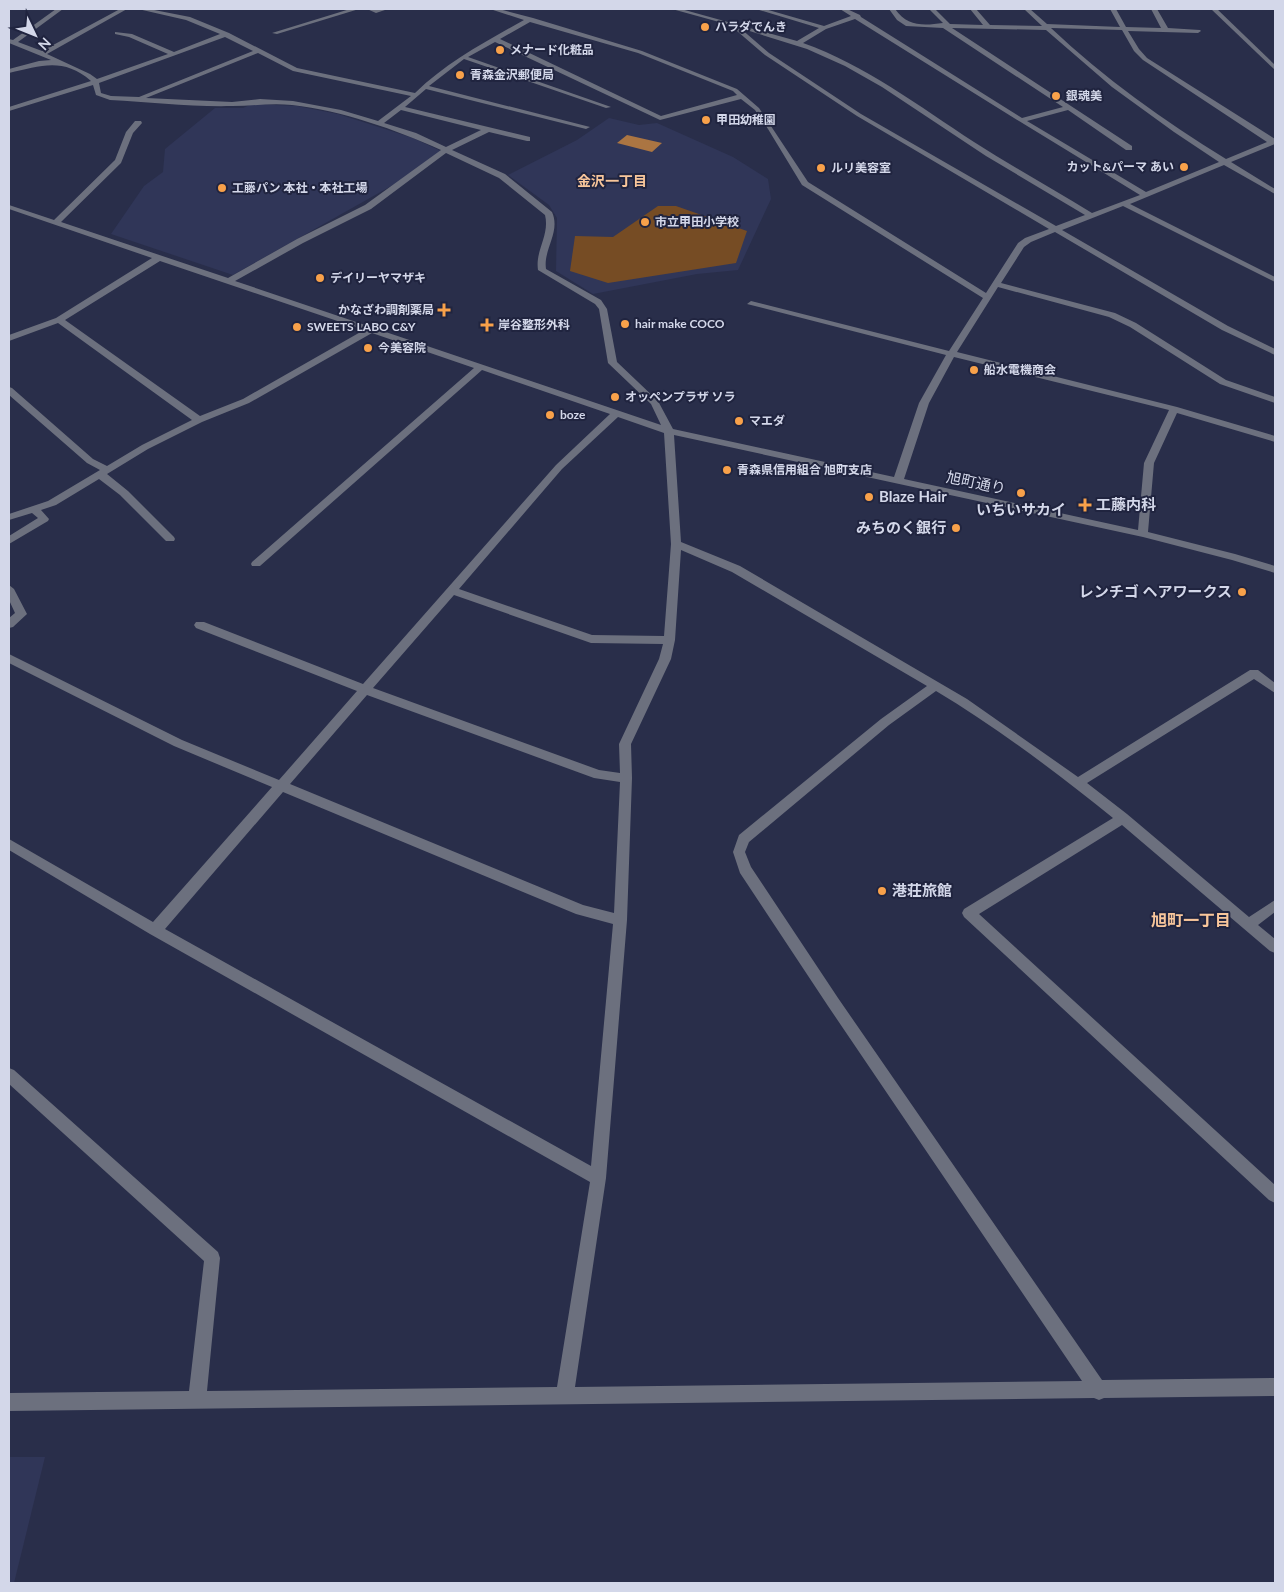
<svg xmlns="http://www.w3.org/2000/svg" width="1284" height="1592" font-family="Lato,'Noto Sans JP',sans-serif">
<rect width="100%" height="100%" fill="#292e4a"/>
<g fill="#303658">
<path d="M252 104 297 106 338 114 413 138 441 151 393 185 233 275 111 234 144 186 163 172 165 149 215 108H243Z"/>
<path d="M609 118 639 125 657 123 733 157 768 179 771 199 738 270 697 274 593 294 556 271 557 218 549 205 508 175 577 140Z"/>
<path d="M9 1457H45L14 1583H9Z"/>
</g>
<path fill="#764c24" d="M658 206H676L747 231 736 263 608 283 570 271 575 236 613 237Z"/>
<path fill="#ab7542" d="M627 135 662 143 652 152 617 143Z"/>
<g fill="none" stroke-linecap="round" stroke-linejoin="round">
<g fill="#6c707e" fill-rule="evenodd">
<path d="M56 9H63L18 42 42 51 120 9H127L47 54 90 74 97 79 168 54 129 37 115 34V32L132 34 174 52 220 34 186 20 138 9H149L190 17 229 33 297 68 415 93C447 62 485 42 524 20L490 9H499L533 18 642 51 737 89 759 108 808 182 986 293 1018 243 1025 238 1049 229 857 116 765 55 730 25 672 9H681L797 41 819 28 756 9H765L824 26 851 16 840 9H847L860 15 861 17 1022 118 1063 107 943 28 906 26 897 20 889 9H895C907 26 922 26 943 23L929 9H935L950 24 983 25 970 9H976L990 25 1042 26 1024 9H1030L1047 24 1120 27 1110 9H1116L1126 27 1161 28 1151 9H1157L1168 28 1200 30 1201 31 1198 33 1128 31 1139 49 1147 58 1275 139V144L1231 162 1275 189V194L1224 165 1130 204 1275 277V282L1123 206 1062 230 1228 326 1275 349V355L1222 330 1055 232 1031 242 1024 247 1001 283 1115 313 1136 323 1226 380 1275 397V403L1220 384 1130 327 1109 317 998 287 957 352 1177 407 1275 436V442L1177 413 1154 463 1148 532 1235 554 1275 566V573L1232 560 1143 537 674 435 681 542 740 566 967 699 1078 777 1250 670H1258L1275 683V693L1254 679 1087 783 1127 814 1249 917 1275 900V912L1258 925 1275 939V953L1270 951 1122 825 979 914 1275 1185V1203L1269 1200 964 917 962 913 964 909 1113 818C1057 773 998 728 936 691L889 725 749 842 745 852 751 867 838 998 1102 1380 1275 1378V1396L1104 1398 1099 1400 1094 1398 9 1411V1393L189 1391 204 1261 9 1084V1068L14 1070 218 1252 220 1258 207 1391 557 1387 590 1182 150 934 9 850V839L153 922 272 787 174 746 9 663V654L182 740 279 780 357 691 196 628 194 625 196 622H204L363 684 556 465 610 414 482 370 260 566H252L251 564 252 562 474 368 372 333 249 403 202 422 148 449 107 474 128 491 174 537 175 539 174 541H166L120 495 99 479 56 505 41 510 49 519 48 521 9 544V536L38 518 32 513 9 520V514L48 501 100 470 87 463 9 395V387L12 388 93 459 107 466 142 445 192 420 58 323 9 341V335L56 318 152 258 9 209V205L54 220 115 160 126 132 135 121H141L142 123 133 133 121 163 61 222 228 278 297 239 365 205 441 150C394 129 343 111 292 105 271 103 252 106 232 106 191 107 150 102 110 100L96 95 93 85 9 111V107L91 81C63 57 41 66 9 73V69L39 61 51 60 9 43V39L13 40ZM855 19 1019 121 1140 195 1092 213C1053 189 1013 167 974 142 919 106 865 65 803 43L826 29ZM530 22 638 53 733 91 737 95 661 116 500 39ZM740 28 807 49 845 66 882 87 986 156 1085 215 1056 226 861 114 769 53ZM952 28 1046 30 1112 87 1174 132 1219 162 1146 192 1027 121 1068 110 1126 150H1132V146ZM1051 28 1122 30 1134 51 1143 60 1267 142 1226 159C1164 121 1104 78 1051 28ZM225 37 253 51 139 97 111 96 101 93 99 83ZM495 42 660 120 741 99 755 110 768 129 802 185 983 298 949 351 751 301 747 304 946 355 919 403 894 477 673 429 658 401 617 362 607 309 601 300 546 269C543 249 561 232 552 212L505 174 452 150 489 132 527 141H530V137L405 107 426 89 586 129 590 127 429 86 464 59 606 108 611 107 468 57ZM258 53 293 71 411 96 378 121 341 110 293 101 260 99 232 102 146 98ZM401 110 481 130 446 147 416 133 384 123ZM446 153 499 178 545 215C550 235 535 250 538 270L595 304 599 309 608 363 651 404 661 425 235 281 303 243 371 209ZM160 261 364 330 243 399 200 416 65 320ZM954 357 1169 410 1144 463 1138 530 904 479 929 403ZM618 417 664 433 671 544 664 636 592 635 459 589 562 469ZM681 550 732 572 927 686 881 719 739 835 733 852 740 873 828 1006 1082 1381 575 1387 606 1178 627 920 632 778 631 744 671 659 675 640ZM454 595 591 643 663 644 659 659 619 744 620 773 599 770 373 688ZM367 695 594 778 620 782 614 913 583 905 290 784ZM283 792 576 914 613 924 591 1166 165 929Z"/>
<path d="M350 9H359L277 34 272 33Z"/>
<path d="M367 9H388L376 13Z"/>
<path d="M1211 9H1217L1275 65V70Z"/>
<path d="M9 585 14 589 27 614 13 627 9 628V618L15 613 9 600Z"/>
</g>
</g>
<g fill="#f8a14a" stroke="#20243f" stroke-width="2">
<circle cx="705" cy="27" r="5"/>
<circle cx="500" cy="50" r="5"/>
<circle cx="460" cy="75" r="5"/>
<circle cx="1056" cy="96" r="5"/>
<circle cx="706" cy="120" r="5"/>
<circle cx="1184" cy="167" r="5"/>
<circle cx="821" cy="168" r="5"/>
<circle cx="222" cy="188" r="5"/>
<circle cx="645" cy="222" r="5"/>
<circle cx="320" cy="278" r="5"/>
<path d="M441.5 302.5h5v5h5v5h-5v5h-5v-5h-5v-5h5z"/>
<circle cx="625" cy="324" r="5"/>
<path d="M484.5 317.5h5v5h5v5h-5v5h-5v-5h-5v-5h5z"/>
<circle cx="297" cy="327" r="5"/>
<circle cx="368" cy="348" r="5"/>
<circle cx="974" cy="370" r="5"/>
<circle cx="615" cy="397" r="5"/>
<circle cx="550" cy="415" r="5"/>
<circle cx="739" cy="421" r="5"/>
<circle cx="727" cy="470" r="5"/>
<circle cx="1021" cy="493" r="5"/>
<circle cx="869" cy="497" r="5"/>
<path d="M1082.5 497.5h5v5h5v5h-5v5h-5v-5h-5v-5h5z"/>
<circle cx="956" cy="528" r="5"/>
<circle cx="1242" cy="592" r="5"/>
<circle cx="882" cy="891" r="5"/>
</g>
<g text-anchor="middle" stroke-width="4" stroke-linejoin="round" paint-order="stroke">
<g font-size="12" font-weight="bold" fill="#d3d7e9" stroke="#20243f" text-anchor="start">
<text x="715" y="31">ハラダでんき</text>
<text x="510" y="54">メナード化粧品</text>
<text x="470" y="79">青森金沢郵便局</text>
<text x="1066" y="100">銀魂美</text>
<text x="716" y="124">甲田幼稚園</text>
<text x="1174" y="171" text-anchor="end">カット&amp;パーマ あい</text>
<text x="831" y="172">ルリ美容室</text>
<text x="232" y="192">工藤パン 本社・本社工場</text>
<text x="655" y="226">市立甲田小学校</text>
<text x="330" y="282">デイリーヤマザキ</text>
<text x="434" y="314" text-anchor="end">かなざわ調剤薬局</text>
<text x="635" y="328">hair make COCO</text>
<text x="498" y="329">岸谷整形外科</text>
<text x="307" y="331">SWEETS LABO C&amp;Y</text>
<text x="378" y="352">今美容院</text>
<text x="984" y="374">船水電機商会</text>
<text x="625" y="401">オッペンプラザ ソラ</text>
<text x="560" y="419">boze</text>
<text x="749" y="425">マエダ</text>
<text x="737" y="474">青森県信用組合 旭町支店</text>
</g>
<g font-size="14" font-weight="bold" fill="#f8c69b" stroke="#20243f">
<text x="612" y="186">金沢一丁目</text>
</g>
<g font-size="15" fill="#d3d7e9" stroke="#20243f">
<text transform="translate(976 483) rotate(12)" y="5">旭町通り</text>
</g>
<g font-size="15" font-weight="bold" fill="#d3d7e9" stroke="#20243f" text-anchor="start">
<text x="879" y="502">Blaze Hair</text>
<text x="1096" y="510">工藤内科</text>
<text x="1021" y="515" text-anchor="middle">いちいサカイ</text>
<text x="946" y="533" text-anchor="end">みちのく銀行</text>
<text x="1232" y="597" text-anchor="end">レンチゴ ヘアワークス</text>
<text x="892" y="896">港荘旅館</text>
</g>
<g font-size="16" font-weight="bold" fill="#f8c69b" stroke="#20243f">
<text x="1191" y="926">旭町一丁目</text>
</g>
</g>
<rect width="1284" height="1592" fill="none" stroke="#d3d7e9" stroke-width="20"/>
<g transform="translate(35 35) rotate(133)" stroke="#20243f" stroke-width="4" paint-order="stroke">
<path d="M0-4L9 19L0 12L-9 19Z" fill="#d3d7e9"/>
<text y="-8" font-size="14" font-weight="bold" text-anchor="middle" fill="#d3d7e9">N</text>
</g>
</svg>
